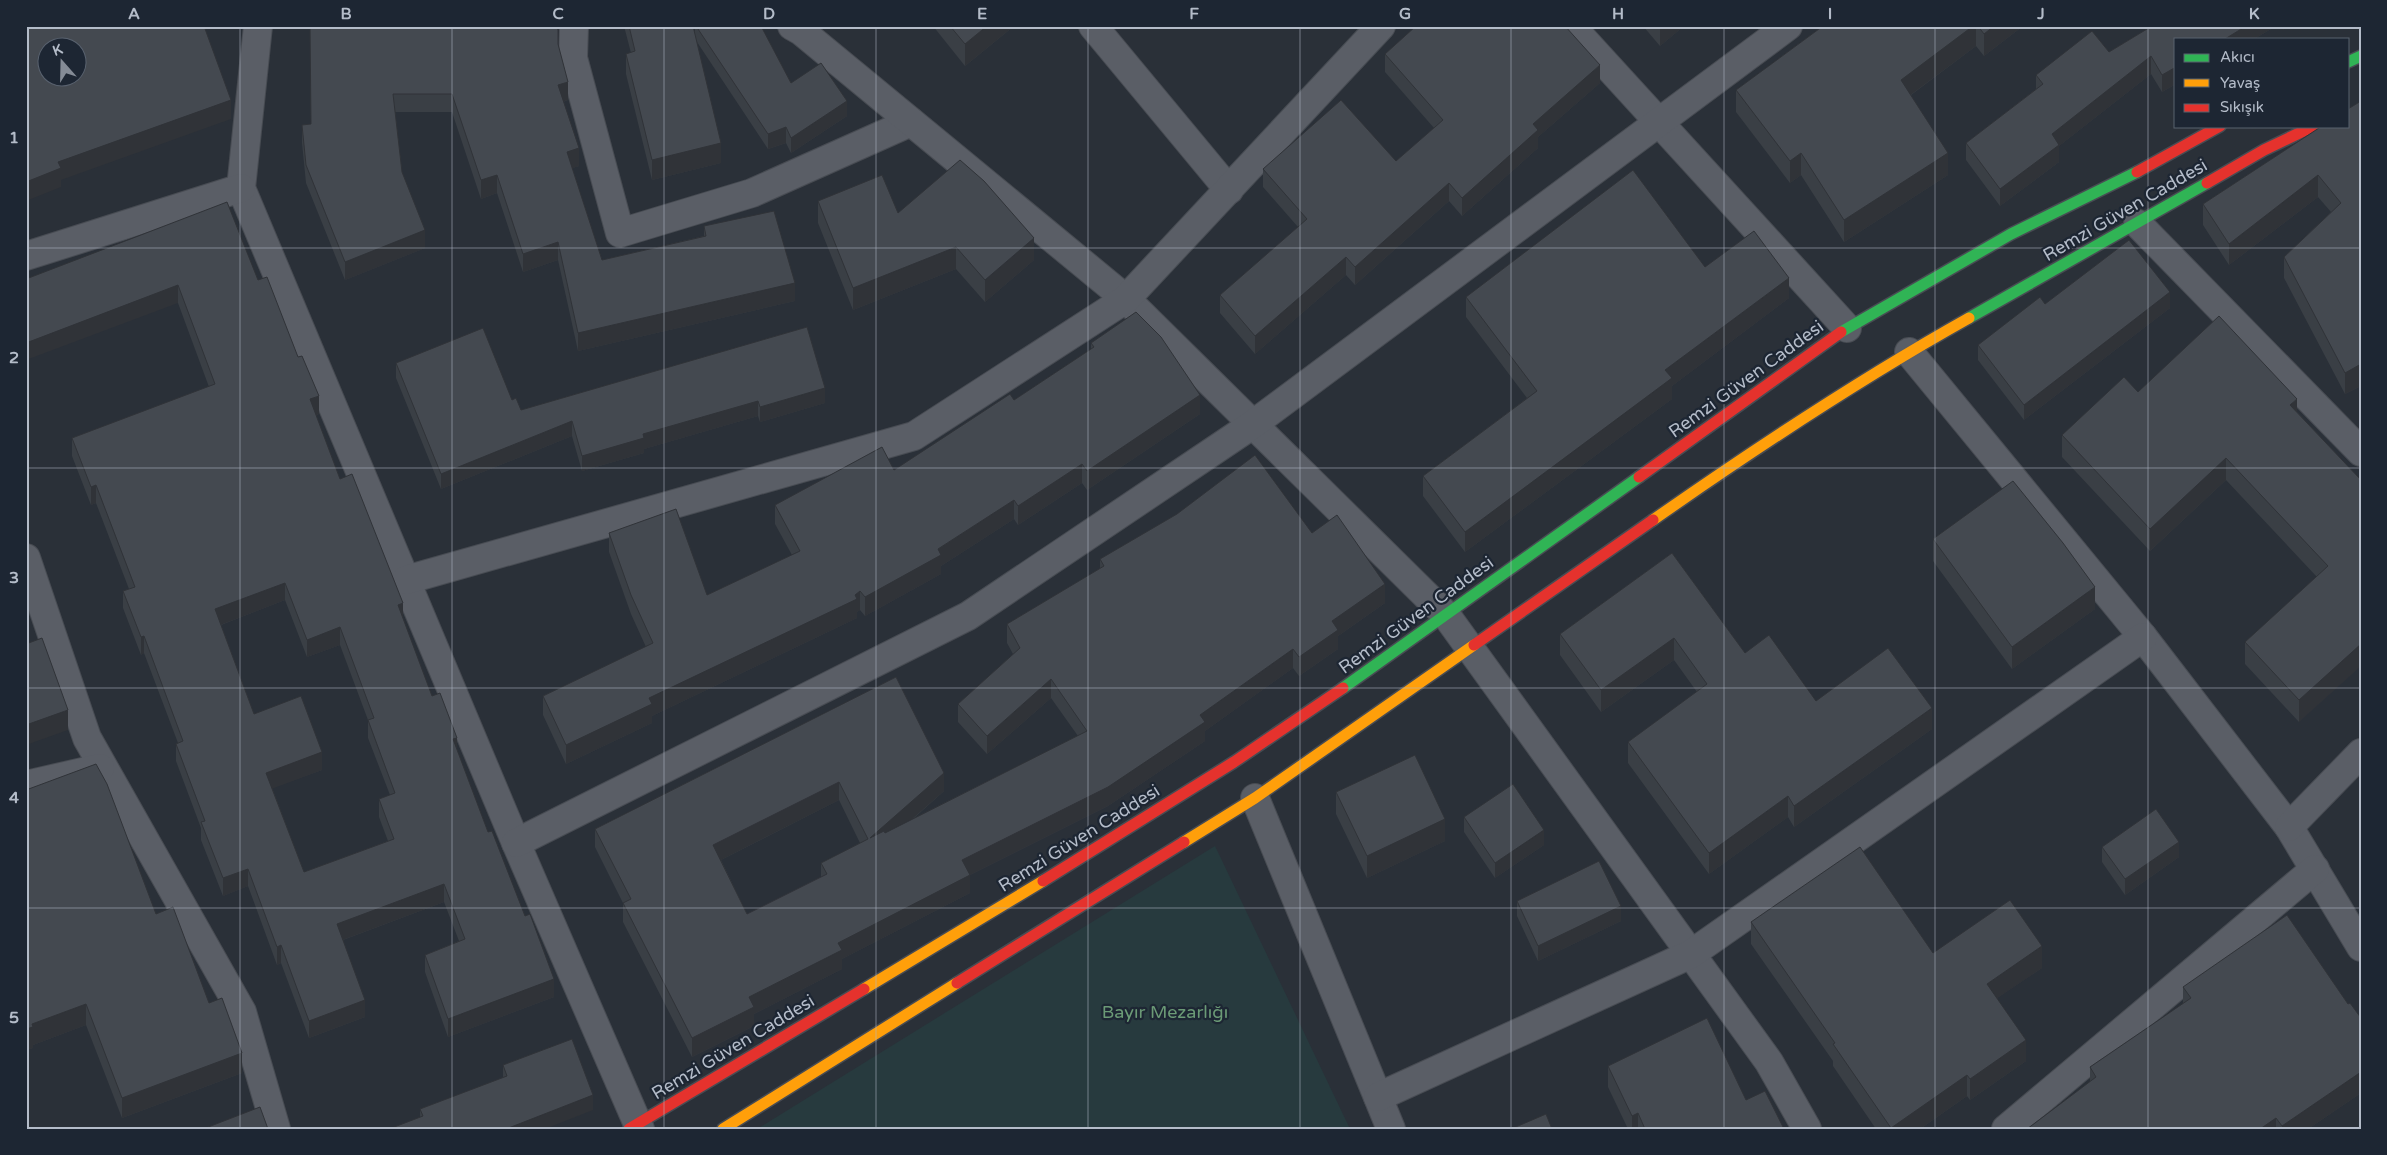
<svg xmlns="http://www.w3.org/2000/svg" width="2387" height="1155" font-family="'Varela Round',sans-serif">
<rect width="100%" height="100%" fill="#2a3038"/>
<path fill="#273a3e" d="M1215 846 1350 1129H757Z"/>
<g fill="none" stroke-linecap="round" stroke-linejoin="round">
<g stroke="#484c53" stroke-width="30">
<g id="street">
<path d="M258 26 241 188 516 843 640 1129"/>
<path d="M574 26 573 58 620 233 752 193 911 122"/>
<path d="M792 26 801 31 1126 299 1446 615 1769 1062 1807 1129"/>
<path d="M1093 26 1229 190"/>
<path d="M1571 26 1847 328"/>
<path d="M2138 224 2361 452"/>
<path d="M26 256 241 188"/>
<path d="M1909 352 2143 637 2289 827 2361 947"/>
<path d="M26 558 87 738 242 1012 276 1129"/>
<path d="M406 580 914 436 1126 299 1381 26"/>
<path d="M26 785 100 768"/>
<path d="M1255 798 1391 1129"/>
<path d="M2289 827 2361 753"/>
<path d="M516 843 968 616 1252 425 1788 26"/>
<path d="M1378 1097 1691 954 2143 637"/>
<path d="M2006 1129 2315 869"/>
</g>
</g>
<g stroke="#484c53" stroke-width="14">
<g id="fast">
<path d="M2348 62 2361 56"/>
<path d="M1969 318 2207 183"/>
<path d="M1841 332 2011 234 2137 172"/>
<path d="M1343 688 1639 477"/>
</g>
</g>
<g stroke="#484c53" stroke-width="14">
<g id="slow">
<path d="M1653 520C1756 448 1860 379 1969 318"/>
<path d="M1184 842 1255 798 1474 645"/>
<path d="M864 989 1043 881"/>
<path d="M723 1129 957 983"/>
</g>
</g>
<g stroke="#484c53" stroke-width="14">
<g id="jam">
<path d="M2137 172 2220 126"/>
<path d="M2207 183 2264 150 2314 126"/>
<path d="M1639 477 1841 332"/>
<path d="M1474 645 1653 520"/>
<path d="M1043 881 1234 762 1343 688"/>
<path d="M957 983 1184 842"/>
<path d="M629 1129 864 989"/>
</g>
</g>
<use href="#street" stroke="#5a5e66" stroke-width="28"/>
<use href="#fast" stroke="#30b455" stroke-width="11"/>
<use href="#slow" stroke="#ff9f0a" stroke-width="11"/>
<use href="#jam" stroke="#e5322d" stroke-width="11"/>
</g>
<g fill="#3a3f45" fill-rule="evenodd">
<path d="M310 26 558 44 568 100 563 102 579 166 572 168 602 260 704 236V226L795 301 578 351 558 260 523 272 497 193 481 199 452 112H395L402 172 425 248 345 280 306 183 302 143V125L311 124Z"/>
<path d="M624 26H693L695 35V26H761L791 83 847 116 791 153 786 143 768 149 697 42 721 163 652 180 626 74V54L631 53Z"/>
<path d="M933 26H1014L965 66Z"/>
<path d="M1643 26H1684L1660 46Z"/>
<path d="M1823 26H2023L1984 56 1976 46 1911 95 1948 175 1844 242 1801 175 1790 183 1736 112V90Z"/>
<path d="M2152 26H2276L2254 39H2176V84L2162 92 2151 74 2059 146V162L2000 206 1966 160V143L2036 89V75L2109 52Z"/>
<path d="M1385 54 1600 83 1538 137V148L1462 216 1449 201 1355 285 1346 275 1255 354 1220 313V295L1298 227 1263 187V169L1396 161 1434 128 1385 72Z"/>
<path d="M2361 101V386L2345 394 2284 278V257L2331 212 2318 197 2229 265 2203 225V204Z"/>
<path d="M818 201 898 213 1034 260 985 302 956 269 853 310 818 223Z"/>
<path d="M1705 267 1789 298 1672 386V399L1465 552 1423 496V476L1527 398 1466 317V297Z"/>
<path d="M26 279 258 280 319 414 316 415 340 479 403 620 432 696 457 750 488 832 554 997 448 1037 425 972V955L459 941 444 902 343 940 365 1017 309 1038 281 963 277 965 248 886 223 896 201 840V828L176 761V744L178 743 144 653 141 655 123 608V591L129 589 96 503 91 505 72 456V438L209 387 178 303ZM285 600 307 657 340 645 368 720V738L390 795 379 799V817L388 841 304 872 272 788 322 770 254 714 221 625Z"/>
<path d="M2045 304 2170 308 2024 420 1978 360V345Z"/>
<path d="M807 327 825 403 760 422 758 416 644 449V453L582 471 572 436 441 489 396 378V363L512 400 521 410Z"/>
<path d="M1091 343 1200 414 1087 490 1082 483 1018 525 1014 519 941 566V574L865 616 860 610 857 612V618L652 716V723L566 764 543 715V696L646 647 631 614 609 552V533L707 595 792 555 775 524V505L894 470 1014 400 1091 349Z"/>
<path d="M2138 392 2297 412 2361 480 2299 722 2245 664V642L2317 577 2226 480 2150 551 2062 457V435Z"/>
<path d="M1312 533 1385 603 1338 636V649L1299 676 1293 668 1205 731V741L1108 806 970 875V893L842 959V969L754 1014V1026L692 1057 623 922V903L595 847V829L896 677 944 791 914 818 1078 736 1051 698 987 754 958 722V704L1013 654 1007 643V624L1100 569V559ZM839 800 860 843 821 863V877L747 914 721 860Z"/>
<path d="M1933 539 2095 609 2012 669 1933 561Z"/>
<path d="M1672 553 1745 653 1816 701 1932 729 1794 827 1788 817 1709 874 1628 763V742L1697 692 1674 660 1601 712 1560 655V634Z"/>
<path d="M26 790 156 914 209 1003 242 1073 122 1118 86 1025 33 1045V1048L26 1050Z"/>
<path d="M1336 792 1445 841 1367 878 1336 814Z"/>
<path d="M1464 817 1544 845 1495 878 1464 832Z"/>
<path d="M2102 847 2179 857 2125 895 2102 862Z"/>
<path d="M1517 901 1621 921 1538 961 1517 916Z"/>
<path d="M1751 922 1933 953 2042 968 1997 998 2026 1061 1970 1100 1967 1096 1920 1129H1876L1833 1066V1061L1751 944Z"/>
<path d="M2183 987 2361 1093 2308 1129H2027L2090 1082V1067L2183 1004Z"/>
<path d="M503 1065 593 1110 420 1117V1109L503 1078Z"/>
<path d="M1608 1066 1746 1100 1784 1129H1628L1608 1087Z"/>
</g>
<g fill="#303338">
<path d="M987 26H1014L965 66V44Z"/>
<path d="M1660 26H1684L1660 46Z"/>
<path d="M1973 26H1976V46L1901 102V80Z"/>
<path d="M1994 26H2023L1984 56V34Z"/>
<path d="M2246 26H2276L2254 39H2225Z"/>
<path d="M2283 26H2289L2283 30Z"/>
<path d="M2151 56V74L2059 146V162L2000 206V189L2052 134Z"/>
<path d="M1600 65V83L1538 137V148L1462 216V198L1533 124Z"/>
<path d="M2176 67V84L2162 92V75Z"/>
<path d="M568 82V100L558 103V85Z"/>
<path d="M231 100V119L61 180V187L26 201V182L58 162Z"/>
<path d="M847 101V116L791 153V138Z"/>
<path d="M786 127V143L768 149V134Z"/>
<path d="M721 143V163L652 180V160Z"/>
<path d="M579 148V166L567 170V152Z"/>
<path d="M1801 153V175L1790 183V161Z"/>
<path d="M1948 153V175L1844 242V220Z"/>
<path d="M497 175V193L481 199V180Z"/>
<path d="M2318 175V197L2229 265V244Z"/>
<path d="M1449 183V201L1355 285V267Z"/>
<path d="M425 230V248L345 280V262Z"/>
<path d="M1034 238V260L985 302V280Z"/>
<path d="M558 242V260L523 272V254Z"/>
<path d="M956 247V269L853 310V288Z"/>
<path d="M1346 257V275L1255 354V336Z"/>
<path d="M1789 278V298L1672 386V399L1465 552V532L1665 370Z"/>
<path d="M795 283V301L578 351V333Z"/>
<path d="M178 285V303L26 360V343Z"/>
<path d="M2170 292V308L2024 420V405Z"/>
<path d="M2361 364V386L2345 394V373Z"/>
<path d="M825 388V403L760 422V407Z"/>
<path d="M1200 395V414L1087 490V471Z"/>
<path d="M319 396V414L310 417V399Z"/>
<path d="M2297 399V421L2290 405Z"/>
<path d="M758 401V416L644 449V453L582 471V456L643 434Z"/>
<path d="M572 421V436L441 489V474Z"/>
<path d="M2226 458V480L2150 551V529Z"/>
<path d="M1082 464V483L1018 525V506Z"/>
<path d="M96 485V503L91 505V487Z"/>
<path d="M1014 500V519L941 566V574L865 616V597Z"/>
<path d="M285 583V600L215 627V609Z"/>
<path d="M1385 584V603L1338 636V649L1299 676V657L1332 621Z"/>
<path d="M2095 587V609L2012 669V647Z"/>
<path d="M860 591V610L857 612V618L652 716V723L566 764V745L649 698 855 595Z"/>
<path d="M403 603V621L398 605Z"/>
<path d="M340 627V645L307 657V640Z"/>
<path d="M144 636V653L141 655V637Z"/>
<path d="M1674 638V660L1601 712V690Z"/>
<path d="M2361 644V666L2299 722V700Z"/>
<path d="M1293 649V668L1205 731V741L1108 806 970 875V893L842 959V969L754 1014V1026L692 1057V1038L749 997 838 943 962 860 1200 715Z"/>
<path d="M1051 679V698L987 754V736Z"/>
<path d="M1932 708V729L1794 827V806Z"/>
<path d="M68 710V730L26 745V725Z"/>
<path d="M457 738V755L453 739Z"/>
<path d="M322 752V770L266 791V773Z"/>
<path d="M944 773V791L870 856V838Z"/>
<path d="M839 782V800L713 864V845Z"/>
<path d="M1788 796V817L1709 874V853Z"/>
<path d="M1445 819V841L1367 878V856Z"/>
<path d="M1544 830V845L1495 878V863Z"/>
<path d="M2179 842V857L2125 895V879Z"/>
<path d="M248 869V886L223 896V878Z"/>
<path d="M444 884V902L337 942V924Z"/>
<path d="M1621 906V921L1538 961V946Z"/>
<path d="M281 945V963L277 965V947Z"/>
<path d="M2042 946V968L1987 1005V984Z"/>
<path d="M554 979V997L448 1037V1019Z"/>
<path d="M365 1000V1017L309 1038V1021Z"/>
<path d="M86 1004V1025L33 1045V1048L26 1050V1029L32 1024Z"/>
<path d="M2026 1040V1061L1970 1100V1079Z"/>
<path d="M242 1053V1073L122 1118V1098Z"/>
<path d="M2361 1072V1093L2308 1129H2282V1126Z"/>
<path d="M1967 1075V1096L1920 1129H1891V1128Z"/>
<path d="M593 1095V1110L545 1129H506Z"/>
<path d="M1638 1113V1129H1632V1116Z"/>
<path d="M2276 1118V1129H2260Z"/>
</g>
<g fill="#444950" stroke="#303338" fill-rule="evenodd">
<path d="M26 26H204L231 100 58 162 61 168 26 182ZM48 48H78V78H48Z"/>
<path d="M310 26H556L558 30V44L568 82 558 85 579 148 567 152 602 260 706 236 704 226 774 211 795 283 578 333 558 242 523 254 497 175 481 180 452 94H393L402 172 425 230 345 262 306 165 302 125 311 124Z"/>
<path d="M629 26H693L721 143 652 160 626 54 635 51Z"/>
<path d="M696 26H761L791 83 821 63 847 101 791 138 786 127 768 134Z"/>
<path d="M950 26H987L965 44Z"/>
<path d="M1416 26H1565L1600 65 1533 124 1538 130 1462 198 1449 183 1355 267 1346 257 1255 336 1220 295 1307 219 1263 169 1341 100 1396 161 1443 120 1385 54Z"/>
<path d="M1823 26H1973L1901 80 1948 153 1844 220 1801 153 1790 161 1736 90Z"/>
<path d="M1978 26H1994L1984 34Z"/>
<path d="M2152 26H2246L2225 39H2176V67L2162 75 2151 56 2052 134 2059 145 2000 189 1966 143 2043 84 2036 75 2092 31 2109 52Z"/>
<path d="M2361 101V364L2345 373 2284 257 2341 203 2318 175 2229 244 2203 204 2322 126H2348V109Z"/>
<path d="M960 160 984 181 1034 238 985 280 956 247 853 288 818 201 882 175 898 213Z"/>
<path d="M1633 170 1705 267 1754 231 1789 278 1665 370 1672 378 1465 532 1423 476 1537 391 1466 297Z"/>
<path d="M227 202 258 280 267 277 298 357 302 356 319 396 310 399 340 479 352 474 403 603 398 605 432 696 440 693 457 738 453 739 488 832 492 831 525 916 530 914 554 979 448 1019 425 955 465 939 444 884 337 924 365 1000 309 1021 281 945 277 947 248 869 223 878 201 822 205 821 176 744 183 741 144 636 141 637 123 591 135 587 96 485 91 487 72 438 215 384 178 285 26 343V279ZM285 583 307 640 340 627 374 718 368 720 395 793 379 799 394 839 304 872 266 773 322 752 301 696 254 714 215 609Z"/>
<path d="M2129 240 2170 292 2024 405 1978 345 2040 297 2045 304Z"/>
<path d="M1136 312 1161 337 1200 395 1087 471 1082 464 1018 506 1014 500 938 549 941 555 865 597 860 591 855 595 857 599 649 698 652 704 566 745 543 696 653 643 631 595 609 533 676 509 707 595 800 551 775 505 882 447 894 470 1010 394 1014 400 1094 347 1091 343Z"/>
<path d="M2219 316 2297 399 2290 405 2361 480V644L2299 700 2245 642 2328 566 2226 458 2150 529 2062 435 2124 377 2138 392Z"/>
<path d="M807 327 825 388 760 407 758 401 643 434 644 438 582 456 572 421 441 474 396 363 483 328 512 400 516 398 521 410Z"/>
<path d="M1255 455 1312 533 1337 515 1385 584 1332 621 1338 630 1299 657 1293 649 1200 715 1205 722 1108 787 962 860 970 875 838 943 842 950 749 997 754 1007 692 1038 623 903 631 899 595 829 896 677 944 773 870 838 884 831 885 833 1087 731 1051 679 987 736 958 704 1020 648 1007 624 1104 566 1100 559 1177 514ZM839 782 868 839 821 863 827 874 747 914 713 845Z"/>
<path d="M2013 481 2063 543 2095 587 2012 647 1933 539Z"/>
<path d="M1672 553 1745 653 1769 635 1816 701 1888 648 1932 708 1794 806 1788 796 1709 853 1628 742 1707 684 1674 638 1601 690 1560 634Z"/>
<path d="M42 638 68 710 26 725V644Z"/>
<path d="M1415 755 1445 819 1367 856 1336 792Z"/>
<path d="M96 764 107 784 156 914 173 907 209 1003 222 998 242 1053 122 1098 86 1004 32 1024 33 1027 26 1029V790Z"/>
<path d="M1513 784 1544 830 1495 863 1464 817Z"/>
<path d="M2156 809 2179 842 2125 879 2102 847Z"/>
<path d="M1860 847 1933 953 2010 900 2042 946 1987 984 2026 1040 1970 1079 1967 1075 1891 1128 1833 1044 1835 1043 1751 922Z"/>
<path d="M1599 861 1621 906 1538 946 1517 901Z"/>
<path d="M2287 915 2348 1004 2350 1003 2361 1018V1072L2282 1126 2276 1118 2260 1129H2027L2096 1077 2090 1067 2191 998 2183 987Z"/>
<path d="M1707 1018 1746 1100 1765 1091 1784 1129H1645L1638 1113 1632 1116 1608 1066Z"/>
<path d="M572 1039 593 1095 506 1129H389L423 1116 420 1109 507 1076 503 1065Z"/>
<path d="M260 1107 268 1129H203Z"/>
<path d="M1546 1114 1552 1129H1511Z"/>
</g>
<path fill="none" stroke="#b4bcc9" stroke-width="1" stroke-opacity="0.55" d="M240 26V1129M452 26V1129M664 26V1129M876 26V1129M1088 26V1129M1300 26V1129M1511 26V1129M1724 26V1129M1935 26V1129M2148 26V1129M26 248H2361M26 468H2361M26 688H2361M26 908H2361"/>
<g text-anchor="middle" stroke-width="4.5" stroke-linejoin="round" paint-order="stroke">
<g font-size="18" fill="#b4bcc9" stroke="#1d2633">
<text transform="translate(2125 210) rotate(-30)" y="6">Remzi Güven Caddesi</text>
<text transform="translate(1746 379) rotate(-36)" y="6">Remzi Güven Caddesi</text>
<text transform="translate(1416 615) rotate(-36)" y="6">Remzi Güven Caddesi</text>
<text transform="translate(1079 838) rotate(-32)" y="6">Remzi Güven Caddesi</text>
<text transform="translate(733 1047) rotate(-31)" y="6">Remzi Güven Caddesi</text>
</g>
<g font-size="18" fill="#6b9a76" stroke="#1d2633">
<text x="1165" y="1018">Bayır Mezarlığı</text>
</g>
</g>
<rect width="2387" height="1155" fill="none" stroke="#1d2633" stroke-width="55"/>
<rect x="2174" y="38" width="175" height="90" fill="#1d2633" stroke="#59626f"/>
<rect x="2184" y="54" width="25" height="8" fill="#30b455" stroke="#59626f"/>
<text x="2220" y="62" font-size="15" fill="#b4bcc9">Akıcı</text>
<rect x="2184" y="79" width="25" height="8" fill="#ff9f0a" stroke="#59626f"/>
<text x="2220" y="88" font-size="15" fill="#b4bcc9">Yavaş</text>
<rect x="2184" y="104" width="25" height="8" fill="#e5322d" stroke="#59626f"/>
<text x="2220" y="112" font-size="15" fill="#b4bcc9">Sıkışık</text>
<g transform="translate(62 62) rotate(340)"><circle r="24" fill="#1d2633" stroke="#59626f"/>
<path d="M0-4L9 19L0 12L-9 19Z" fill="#848b96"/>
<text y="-8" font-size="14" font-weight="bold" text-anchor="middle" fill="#b4bcc9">K</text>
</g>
<rect x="28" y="28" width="2332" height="1100" fill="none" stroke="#b4bcc9" stroke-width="2"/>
<g font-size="16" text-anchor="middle" font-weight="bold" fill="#b4bcc9">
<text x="134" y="19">A</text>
<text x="346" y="19">B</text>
<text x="558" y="19">C</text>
<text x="769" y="19">D</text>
<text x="982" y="19">E</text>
<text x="1194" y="19">F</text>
<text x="1405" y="19">G</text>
<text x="1618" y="19">H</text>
<text x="1830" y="19">I</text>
<text x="2041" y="19">J</text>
<text x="2254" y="19">K</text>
<text x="14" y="143">1</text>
<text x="14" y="363">2</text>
<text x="14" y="583">3</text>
<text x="14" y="803">4</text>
<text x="14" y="1023">5</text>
</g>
</svg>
